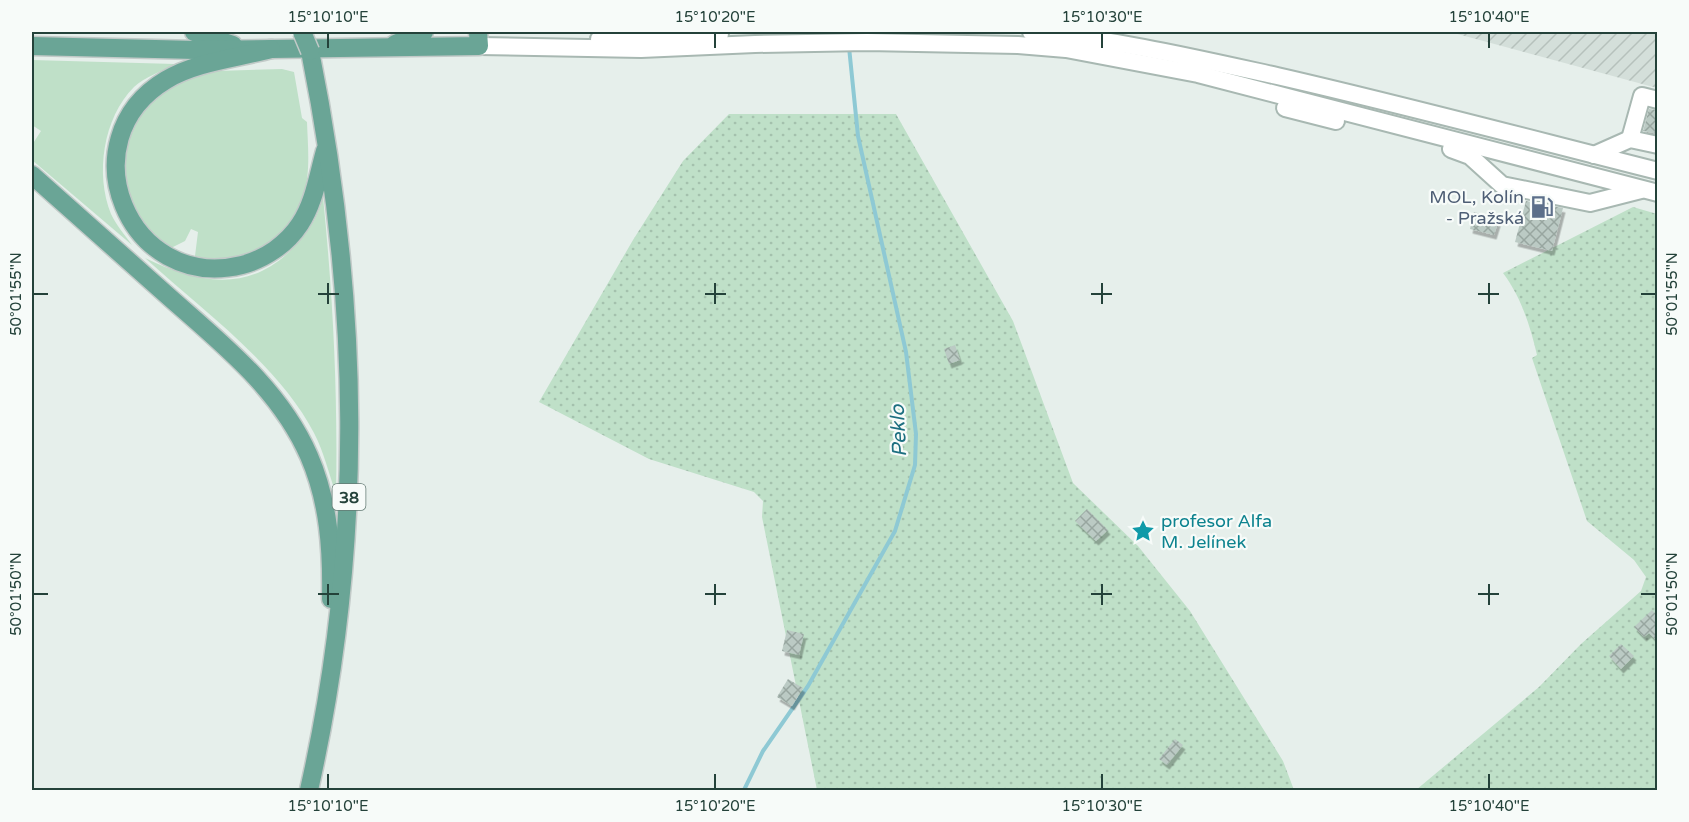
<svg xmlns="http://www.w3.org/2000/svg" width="1689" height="822" font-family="'Varela Round',sans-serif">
<defs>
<pattern id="industrial-furrows" width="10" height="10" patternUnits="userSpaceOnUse" patternTransform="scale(1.5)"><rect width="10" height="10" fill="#d4dfda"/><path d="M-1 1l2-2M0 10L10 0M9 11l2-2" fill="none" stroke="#b6c1bc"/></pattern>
<pattern id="park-dots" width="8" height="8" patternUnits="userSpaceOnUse" patternTransform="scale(1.5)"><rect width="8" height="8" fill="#bfe0c8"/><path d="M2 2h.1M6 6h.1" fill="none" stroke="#a4c1ad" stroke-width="1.8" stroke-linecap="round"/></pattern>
<pattern id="building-cross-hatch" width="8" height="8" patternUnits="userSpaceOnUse" patternTransform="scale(1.5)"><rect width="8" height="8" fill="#bbcac4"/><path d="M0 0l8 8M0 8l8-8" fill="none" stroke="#98a6a0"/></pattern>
<filter id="shadow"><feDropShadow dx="2.5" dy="4.5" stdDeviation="0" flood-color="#0004"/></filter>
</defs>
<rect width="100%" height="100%" fill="#e6efeb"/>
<path fill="url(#industrial-furrows)" d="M1450 32H1657V88Z"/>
<g fill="#bfe0c8">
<path d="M32 60 175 64C163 71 144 77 134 87 103 118 95 174 111 214 116 225 125 235 132 245L32 160V145L41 131 32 125Z"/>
<path d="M282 69 294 72 302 118 307 122C308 149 311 175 302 201 288 243 236 267 195 256L198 232 191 229 185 241 171 248 147 230 130 204 122 176 124 151 142 111 155 95 193 76 216 71Z"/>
<path d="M323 197C333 296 338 394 336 494 329 474 324 452 314 433 279 365 201 309 145 258 195 282 246 294 290 251 307 234 317 220 323 197Z"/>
</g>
<g fill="url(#park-dots)">
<path d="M729 114H896L1013 321 1073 483 1138 546 1190 611 1283 761 1294 790H817L762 517 763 501 754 492 649 459 539 402 633 240 683 161Z"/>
<path d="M1633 207 1657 214V790H1416L1539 687 1581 644 1641 591 1646 577 1634 560 1587 521 1532 358 1537 355C1530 325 1521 297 1503 273Z"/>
</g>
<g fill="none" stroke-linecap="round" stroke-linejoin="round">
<path stroke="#8ec9d4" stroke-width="4" d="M744 790 763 751 808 686 895 531 915 465 916 434 906 352 858 136 849 47"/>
</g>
<g fill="url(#building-cross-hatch)" filter="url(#shadow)">
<path d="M1649 109 1658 110V134L1643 131Z"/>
<path d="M1526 201 1563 208 1552 251 1515 242Z"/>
<path d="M1474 212 1499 219 1494 235 1470 229Z"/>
<path d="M955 345 960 360 949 364 944 349Z"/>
<path d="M1087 509 1108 530 1096 541 1075 521Z"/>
<path d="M1652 610 1658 616V642L1649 633 1644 637 1634 627Z"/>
<path d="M787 630 804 634 799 655 782 651Z"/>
<path d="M1621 644 1634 656 1621 669 1609 656Z"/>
<path d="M788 679 803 688 792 706 777 697Z"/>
<path d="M1175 739 1183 745 1167 765 1159 759Z"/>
</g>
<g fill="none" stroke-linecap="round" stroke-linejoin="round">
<g stroke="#a8b8b2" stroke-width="20">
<g id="minor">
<path d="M1031 32C1114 39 1195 58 1277 76 1404 105 1531 139 1658 171"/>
<path d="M599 39 720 34"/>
<path d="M479 46 641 49 755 44 867 42 1018 45 1066 49 1198 74 1658 193"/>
<path d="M1285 108 1336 121"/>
<path d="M1630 139 1642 96 1658 100"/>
<path d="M1451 149 1470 156 1502 185 1590 203 1641 190"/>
<path d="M1594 155 1630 139 1658 145"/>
</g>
</g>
<g stroke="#c2cac8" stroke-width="21">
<g id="major">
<path d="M194 32 233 45"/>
<path d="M395 44 424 32"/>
<path d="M32 46 196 50 479 46 478 32"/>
<path d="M271 49C238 58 195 62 166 80 66 140 128 293 242 265 265 259 287 244 300 224 314 203 318 176 325 151"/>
<path d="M32 175C77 215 123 256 168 296 221 343 280 389 309 456 329 502 332 550 331 599"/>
<path d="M309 790C365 542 360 300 310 51"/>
</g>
</g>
<use href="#minor" stroke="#fff" stroke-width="16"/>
<use href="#major" stroke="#6aa596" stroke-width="18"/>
<g stroke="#c2cac8" stroke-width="21" stroke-linecap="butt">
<path id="major-bridge" d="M302 32 310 51"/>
</g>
<use href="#major-bridge" stroke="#6aa596" stroke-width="18"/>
</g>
<path fill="none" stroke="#24423a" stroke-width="2" d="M328 33V48M715 33V48M1102 33V48M1489 33V48M328 283V304M715 283V304M1102 283V304M1489 283V304M33 294H48M318 294H339M705 294H726M1091 294H1112M1478 294H1499M1641 294H1656M328 584V605M715 584V605M1102 584V605M1489 584V605M33 594H48M318 594H339M705 594H726M1091 594H1112M1478 594H1499M1641 594H1656M328 774V789M715 774V789M1102 774V789M1489 774V789"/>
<defs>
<g id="fuel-bare" transform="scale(1.8)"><path d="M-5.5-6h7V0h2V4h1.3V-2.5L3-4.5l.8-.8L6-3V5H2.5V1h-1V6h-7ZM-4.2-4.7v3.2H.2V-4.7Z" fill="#5c6f8a" stroke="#f7fbf9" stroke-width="2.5" paint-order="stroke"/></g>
<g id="sight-bare" transform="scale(1.8)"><path d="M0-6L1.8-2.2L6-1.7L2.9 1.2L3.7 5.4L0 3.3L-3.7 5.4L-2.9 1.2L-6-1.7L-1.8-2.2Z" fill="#0f9aa8" stroke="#f7fbf9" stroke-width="2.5" paint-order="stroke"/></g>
</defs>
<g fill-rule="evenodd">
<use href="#fuel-bare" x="1542" y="207"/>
<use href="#sight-bare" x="1143" y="531"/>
</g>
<g text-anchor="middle" stroke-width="4.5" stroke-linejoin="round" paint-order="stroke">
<rect fill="#f7fbf9" stroke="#637a73" stroke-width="1.5" x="332.5" y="484" width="33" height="26" rx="4.5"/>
<g font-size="16" font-weight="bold" fill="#24423a">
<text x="349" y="503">38</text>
</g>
<g font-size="18" fill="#4e5e75" stroke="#f7fbf9" text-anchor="end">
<text x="1524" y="203">MOL, Kolín<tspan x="1524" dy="21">- Pražská</tspan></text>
</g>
<g font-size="18" fill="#0d838f" stroke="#f7fbf9" text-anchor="start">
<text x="1161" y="527">profesor Alfa<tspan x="1161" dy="21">M. Jelínek</tspan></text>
</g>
<g font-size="20" font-style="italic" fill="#1c6f80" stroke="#f7fbf9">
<text transform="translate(898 431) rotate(-93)" y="7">Peklo</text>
</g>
</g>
<rect width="1689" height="822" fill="none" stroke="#f7fbf9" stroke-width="66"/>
<rect x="33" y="33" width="1623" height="756" fill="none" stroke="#24423a" stroke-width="2"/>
<g font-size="15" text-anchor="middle" fill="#24423a">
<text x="328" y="22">15°10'10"E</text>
<text x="715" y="22">15°10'20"E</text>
<text x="1102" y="22">15°10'30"E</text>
<text x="1489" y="22">15°10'40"E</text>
<text transform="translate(16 294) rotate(-90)" y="5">50°01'55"N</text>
<text transform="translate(1672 294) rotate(-90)" y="5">50°01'55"N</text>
<text transform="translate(16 594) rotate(-90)" y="5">50°01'50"N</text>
<text transform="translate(1672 594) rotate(-90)" y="5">50°01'50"N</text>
<text x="328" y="811">15°10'10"E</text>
<text x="715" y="811">15°10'20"E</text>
<text x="1102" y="811">15°10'30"E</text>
<text x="1489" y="811">15°10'40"E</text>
</g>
</svg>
